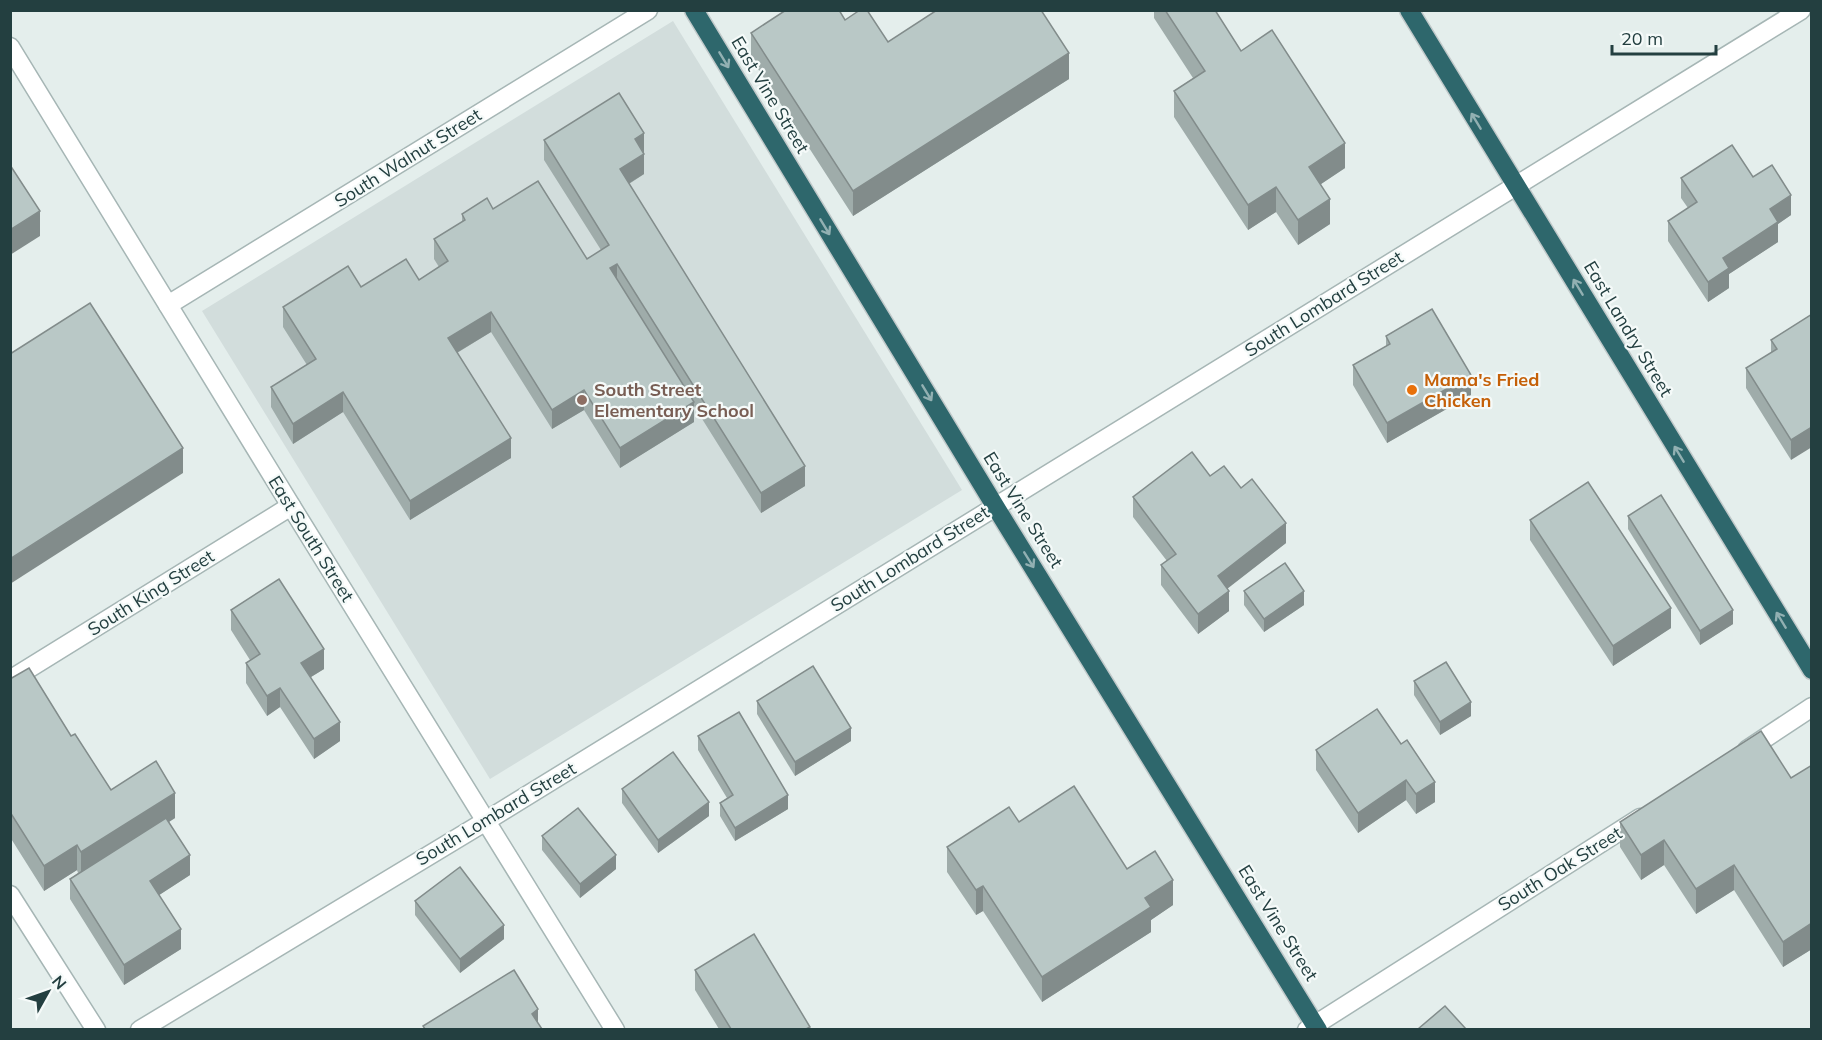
<svg xmlns="http://www.w3.org/2000/svg" width="1822" height="1040" font-family="Mulish,sans-serif">
<rect width="100%" height="100%" fill="#e4eeec"/>
<path fill="#d2dddc" d="M673 21 962 490 490 779 202 311Z"/>
<g fill="none" stroke-linecap="round" stroke-linejoin="round">
<g stroke="#a6b6b5" stroke-width="21">
<g id="street">
<path d="M10 47 291 506 615 1030"/>
<path d="M168 305 648 10"/>
<path d="M10 680 291 506"/>
<path d="M1747 750 1812 707"/>
<path d="M10 895 96 1030"/>
<path d="M140 1030 486 821 1801 10"/>
<path d="M1307 1030 1640 818"/>
</g>
</g>
<g stroke="#c1c9ca" stroke-width="21">
<g id="highway">
<path d="M694 10 995 506 1318 1030"/>
<path d="M1409 10 1812 670"/>
</g>
</g>
<use href="#street" stroke="#fff" stroke-width="18"/>
<use href="#highway" stroke="#2e676c" stroke-width="18"/>
</g>
<g fill="#9facaa">
<path d="M1154 10H1215L1241 51 1345 168 1321 184 1330 224 1298 245 1276 212 1248 230 1174 117V91L1193 78 1154 18Z"/>
<path d="M845 20 888 42 1069 79 853 216 751 58V33Z"/>
<path d="M644 133V174L629 184 805 486 761 513 694 406V422L620 468 584 410 552 429 491 332 457 353 511 458 410 520 343 412 293 444 271 407V387L307 365 283 327V307L361 287 419 280 439 267 434 259V239L462 222V214L493 209 587 259 601 250 544 160V140Z"/>
<path d="M1753 177 1791 215 1778 224V242L1729 274V288L1708 302 1668 241V221L1688 208 1681 198V178Z"/>
<path d="M1812 314 1791 460 1746 388V368L1771 353V340Z"/>
<path d="M1386 336 1471 395 1387 443 1353 385V365L1386 346Z"/>
<path d="M1210 476 1241 488 1286 543 1227 588 1229 611 1198 634 1161 585V565L1167 561 1133 517V497Z"/>
<path d="M1628 516 1733 624 1700 645 1628 529Z"/>
<path d="M1530 520 1671 628 1613 666 1530 540Z"/>
<path d="M1244 591 1304 605 1264 632 1244 605Z"/>
<path d="M231 610 324 669 311 677 340 741 314 759 280 707 267 716 246 683V663L250 660 231 630Z"/>
<path d="M10 679 71 736 111 790 175 818 169 822 190 875 159 895 181 949 124 985 70 899V879L78 873 77 870 44 891 10 837Z"/>
<path d="M1414 681 1471 716 1440 735 1414 695Z"/>
<path d="M757 701 851 741 795 776 757 714Z"/>
<path d="M1377 709 1435 802 1416 814 1406 800 1358 833 1316 770V750Z"/>
<path d="M698 736 788 809 735 841 720 816V803L727 798 698 750Z"/>
<path d="M1812 765V949L1783 967 1734 890 1696 914 1664 865 1641 880 1620 847V822L1791 778Z"/>
<path d="M622 789 709 816 658 853 622 803Z"/>
<path d="M1019 822 1127 869 1173 905 1151 920V932L1042 1002 983 911 976 915 947 872V847Z"/>
<path d="M542 836 616 869 580 898 542 850Z"/>
<path d="M415 901 504 939 460 973 415 915Z"/>
<path d="M695 970 810 1029H719L695 990Z"/>
</g>
<g fill="#828c8b">
<path d="M1069 53V79L853 216V191Z"/>
<path d="M644 133V153L635 139Z"/>
<path d="M1345 143V168L1309 192V167Z"/>
<path d="M644 154V174L620 189V169Z"/>
<path d="M1276 187V212L1248 230V205Z"/>
<path d="M1791 195V215L1778 224V242L1729 274V288L1708 302V282L1723 258 1770 209Z"/>
<path d="M1330 199V224L1298 245V220Z"/>
<path d="M40 211V236L10 255V230Z"/>
<path d="M617 264V284L610 268Z"/>
<path d="M491 312V332L448 358V338Z"/>
<path d="M1471 375V395L1387 443V423Z"/>
<path d="M584 390V410L552 429V410Z"/>
<path d="M343 392V412L293 444V424Z"/>
<path d="M694 402V422L620 468V448Z"/>
<path d="M1812 427V447L1791 460V440Z"/>
<path d="M511 438V458L410 520V501Z"/>
<path d="M183 448V473L10 584V559Z"/>
<path d="M805 466V486L761 513V493Z"/>
<path d="M1286 523V543L1218 596V576Z"/>
<path d="M1229 591V611L1198 634V614Z"/>
<path d="M1304 591V605L1264 632V619Z"/>
<path d="M1671 608V628L1613 666V646Z"/>
<path d="M1733 610V624L1700 645V631Z"/>
<path d="M324 649V669L301 683V663Z"/>
<path d="M280 688V707L267 716V696Z"/>
<path d="M1471 702V716L1440 735V722Z"/>
<path d="M340 722V741L314 759V739Z"/>
<path d="M851 728V741L795 776V762Z"/>
<path d="M1406 780V800L1358 833V813Z"/>
<path d="M1435 782V802L1416 814V794Z"/>
<path d="M175 793V818L81 877V852Z"/>
<path d="M788 795V809L735 841V828Z"/>
<path d="M709 802V816L658 853V840Z"/>
<path d="M1664 840V865L1641 880V855Z"/>
<path d="M77 845V870L44 891V866Z"/>
<path d="M190 855V875L150 901V881Z"/>
<path d="M616 855V869L580 898V884Z"/>
<path d="M1734 865V890L1696 914V889Z"/>
<path d="M1173 880V905L1151 920V932L1042 1002V977L1145 898Z"/>
<path d="M983 886V911L976 915V890Z"/>
<path d="M1812 923V949L1783 967V942Z"/>
<path d="M504 925V939L460 973V959Z"/>
<path d="M181 929V949L124 985V965Z"/>
<path d="M538 1009V1029L532 1014Z"/>
</g>
<g fill="#b9c8c6" stroke="#828c8b" stroke-width="1.5">
<path d="M786 10H839L845 20 860 10H867L888 42 937 10H1041L1069 53 853 191 751 33Z"/>
<path d="M1165 10H1215L1241 51 1272 30 1345 143 1309 167 1330 199 1298 220 1276 187 1248 205 1174 91 1205 71Z"/>
<path d="M619 93 644 133 635 139 644 154 620 169 805 466 761 493 617 264 610 268 694 402 620 448 584 390 552 410 491 312 448 338 511 438 410 501 343 392 293 424 271 387 316 359 283 307 348 266 361 287 406 259 419 280 448 261 434 239 465 220 462 214 487 198 493 209 538 181 587 259 609 245 544 140Z"/>
<path d="M1732 145 1753 177 1772 165 1791 195 1770 209 1778 222 1723 258 1729 268 1708 282 1668 221 1697 202 1681 178Z"/>
<path d="M10 165 40 211 10 230Z"/>
<path d="M90 303 183 448 10 559V354Z"/>
<path d="M1432 309 1471 375 1387 423 1353 365 1390 344 1386 336Z"/>
<path d="M1812 314V427L1791 440 1746 368 1777 349 1771 340Z"/>
<path d="M1192 452 1210 476 1224 466 1241 488 1252 479 1286 523 1218 576 1229 591 1198 614 1161 565 1176 554 1133 497Z"/>
<path d="M1588 482 1671 608 1613 646 1530 520Z"/>
<path d="M1661 495 1733 610 1700 631 1628 516Z"/>
<path d="M1285 563 1304 591 1264 619 1244 591Z"/>
<path d="M279 579 324 649 301 663 340 722 314 739 280 688 267 696 246 663 260 654 231 610Z"/>
<path d="M1446 662 1471 702 1440 722 1414 681Z"/>
<path d="M813 666 851 728 795 762 757 701Z"/>
<path d="M29 668 71 736 75 734 111 790 156 761 175 793 81 852 77 845 44 866 10 812V679Z"/>
<path d="M1377 709 1401 744 1407 740 1435 782 1416 794 1406 780 1358 813 1316 750Z"/>
<path d="M739 712 788 795 735 828 720 803 733 795 698 736Z"/>
<path d="M1761 731 1791 778 1812 765V923L1783 942 1734 865 1696 889 1664 840 1641 855 1620 822Z"/>
<path d="M673 752 709 802 658 840 622 789Z"/>
<path d="M1074 786 1127 869 1155 851 1173 880 1145 898 1151 907 1042 977 983 886 976 890 947 847 1009 807 1019 822Z"/>
<path d="M578 808 616 855 580 884 542 836Z"/>
<path d="M166 818 190 855 150 881 181 929 124 965 70 879Z"/>
<path d="M460 867 504 925 460 959 415 901Z"/>
<path d="M754 934 810 1027 806 1029H731L695 970Z"/>
<path d="M514 970 538 1009 532 1014 542 1029H425L423 1026Z"/>
<path d="M1445 1006 1466 1029H1418Z"/>
</g>
<defs><path id="oneway-shaft" d="M-6 0H5M1.5-3L5.5 0L1.5 3" fill="none" stroke-width="1.6" stroke-linecap="round" stroke-linejoin="round" transform="scale(1.5)"/></defs>
<g stroke="#92b0b2">
<use href="#oneway-shaft" transform="translate(724 60) rotate(59)"/>
<use href="#oneway-shaft" transform="translate(1476 121) rotate(-121)"/>
<use href="#oneway-shaft" transform="translate(825 227) rotate(59)"/>
<use href="#oneway-shaft" transform="translate(1578 287) rotate(-121)"/>
<use href="#oneway-shaft" transform="translate(927 393) rotate(59)"/>
<use href="#oneway-shaft" transform="translate(1679 454) rotate(-121)"/>
<use href="#oneway-shaft" transform="translate(1029 560) rotate(58)"/>
<use href="#oneway-shaft" transform="translate(1781 620) rotate(-121)"/>
</g>
<circle fill="#e8710a" stroke="#f5faf9" stroke-width="2" cx="1412" cy="390" r="6"/>
<circle fill="#8d6e63" stroke="#f5faf9" stroke-width="2" cx="582" cy="400" r="6"/>
<g text-anchor="middle" stroke-width="4.5" stroke-linejoin="round" paint-order="stroke">
<g font-size="18" fill="#233f40" stroke="#f5faf9">
<text transform="translate(770 95) rotate(59)" y="6">East Vine Street</text>
<text transform="translate(408 158) rotate(-32)" y="6">South Walnut Street</text>
<text transform="translate(1324 304) rotate(-32)" y="6">South Lombard Street</text>
<text transform="translate(1628 329) rotate(59)" y="6">East Landry Street</text>
<text transform="translate(1023 510) rotate(58)" y="6">East Vine Street</text>
<text transform="translate(311 539) rotate(58)" y="6">East South Street</text>
<text transform="translate(910 559) rotate(-32)" y="6">South Lombard Street</text>
<text transform="translate(151 593) rotate(-32)" y="6">South King Street</text>
<text transform="translate(496 814) rotate(-31)" y="6">South Lombard Street</text>
<text transform="translate(1560 869) rotate(-32)" y="6">South Oak Street</text>
<text transform="translate(1278 923) rotate(58)" y="6">East Vine Street</text>
</g>
<g font-size="18" font-weight="bold" fill="#c56008" stroke="#f5faf9" text-anchor="start">
<text x="1424" y="386">Mama's Fried<tspan x="1424" dy="21">Chicken</tspan></text>
</g>
<g font-size="18" font-weight="bold" fill="#785e54" stroke="#f5faf9" text-anchor="start">
<text x="594" y="396">South Street<tspan x="594" dy="21">Elementary School</tspan></text>
</g>
</g>
<rect width="1822" height="1040" fill="none" stroke="#233f40" stroke-width="24"/>
<g transform="translate(48 992) rotate(50)" stroke="#f5faf9" stroke-width="4.5" paint-order="stroke">
<path d="M0-4.5L10 22L0 15L-10 22Z" fill="#233f40"/>
<text y="-9" font-size="16" font-weight="bold" text-anchor="middle" fill="#233f40">N</text>
</g>
<path d="M1612 45v9h104v-9" fill="none" stroke="#233f40" stroke-width="3"/>
<text x="1621" y="45" font-size="18" fill="#233f40" stroke="#f5faf9" stroke-width="4.5" paint-order="stroke">20 m</text>
</svg>
